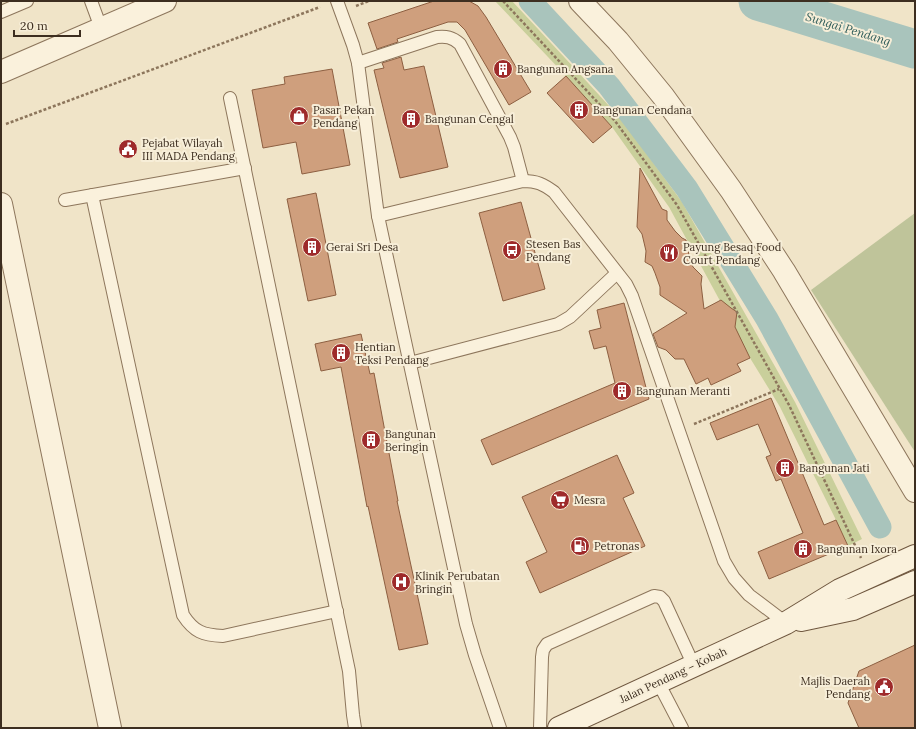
<svg xmlns="http://www.w3.org/2000/svg" width="916" height="729" font-family="Lora,serif">
<rect width="100%" height="100%" fill="#f0e4c8"/>
<path fill="#c9cf9b" d="M495 1H512L578 72 621 119 682 202 795 402 862 539 848 546 836 520 780 407 750 358 738 334 669 207 612 127 566 76Z"/>
<path fill="#bfc49a" d="M915 213V452L811 290Z"/>
<g fill="none" stroke-linecap="round" stroke-linejoin="round">
<path stroke="#a9c4bc" stroke-width="23" d="M530 1 609 86 687 189 767 319 880 527"/>
<path stroke="#a9c4bc" stroke-width="39" d="M758 1 915 49"/>
</g>
<g fill="#cf9f7d" stroke="#8d5f41">
<path d="M434 1H469L478 6 486 17 531 92 509 105 465 30 457 22H448L397 39 398 42 377 49 368 23Z"/>
<path d="M401 57 404 70 424 66 448 167 400 178 374 70 384 68 382 63Z"/>
<path d="M332 69 350 165 302 174 296 142 263 148 252 90 285 84 284 77Z"/>
<path d="M566 76 612 127 593 143 547 93Z"/>
<path d="M640 168 662 209 667 211V220L675 231 682 238 686 240 690 260 693 267 702 276 701 284 704 309 721 300 731 308 737 312 735 327 750 358 737 364 741 371 711 385 708 378 696 384 684 359H675L666 350 658 347 653 334 687 313 660 295V287L655 273 652 266 645 262 646 251 642 234 637 227Z"/>
<path d="M316 193 336 295 308 301 287 199Z"/>
<path d="M521 202 545 289 503 301 479 213Z"/>
<path d="M624 303 649 399 492 465 481 440 615 383 606 346 594 349 589 331 601 328 597 310Z"/>
<path d="M361 334 370 374 374 373 398 501H397L428 644 399 650 368 506 367 507 341 367 321 371 315 344Z"/>
<path d="M771 398 824 525 836 520 848 546 769 579 758 552 803 533 781 479 776 481 766 457 771 455 758 424 717 440 710 423Z"/>
<path d="M617 455 634 493 623 498 645 546 540 593 526 562 547 552 522 497Z"/>
<path d="M915 645V728H859L848 703 859 671Z"/>
</g>
<g fill="none" stroke-linecap="round" stroke-linejoin="round">
<g stroke="#8d765c" stroke-width="14">
<g id="lane">
<path d="M91 1 101 28"/>
<path d="M337 1 353 45 358 63 378 216 466 624 475 655 500 728"/>
<path d="M1 12 27 1"/>
<path d="M358 63 437 37C446 36 452 37 460 44L510 137 514 147 523 181"/>
<path d="M230 98 349 671 353 715 355 728"/>
<path d="M92 195 183 615C194 632 203 635 223 636L337 611"/>
<path d="M65 200 245 168"/>
<path d="M378 216 523 181C537 181 543 184 554 192L626 284 632 296 724 561 734 578 749 595 786 623"/>
<path d="M410 363 558 324 570 317 617 273"/>
<path d="M658 682 682 728"/>
<path d="M540 728 542 657 543 650 547 644 654 596 660 597 664 601 694 666"/>
</g>
</g>
<g stroke="#8d765c" stroke-width="24">
<g id="street">
<path d="M580 1 618 41 663 96 731 190 784 271 915 491"/>
<path d="M1 72 165 1"/>
<path d="M1 204 110 728"/>
</g>
</g>
<g stroke="#6f573f" stroke-width="24">
<g id="secondary">
<path d="M801 620 853 609 915 582"/>
<path d="M559 728 786 623 840 590 915 556"/>
</g>
</g>
<g stroke="#8d765c" stroke-width="2.5" stroke-dasharray="3 2" stroke-linecap="butt">
<path d="M503 1 615 121 677 205 789 405 861 558"/>
<path d="M356 6 369 1"/>
<path d="M6 124 320 7"/>
<path d="M694 424 779 389"/>
</g>
<use href="#lane" stroke="#faf1dc" stroke-width="12"/>
<use href="#street" stroke="#faf1dc" stroke-width="22"/>
<use href="#secondary" stroke="#faf1dc" stroke-width="22"/>
</g>
<defs>
<g id="building-disc" transform="scale(1)"><circle r="9.5" fill="#9e2a2b" stroke="#f7eed8"/><path d="M-4-6H4V6H1V3H-1V6H-4ZM-2.5-4.3h1.7v1.8h-1.7ZM.8-4.3h1.7v1.8H.8ZM-2.5-1h1.7V.8h-1.7ZM.8-1h1.7V.8H.8Z" fill="#fff"/></g>
<g id="shop-disc" transform="scale(1)"><circle r="9.5" fill="#9e2a2b" stroke="#f7eed8"/><path d="M-5-2.5h2.3a2.7 3.5 0 0 1 5.4 0H5L5.5 6h-11ZM-1.5-2.5h3a1.5 2.3 0 0 0-3 0Z" fill="#fff"/></g>
<g id="civic-disc" transform="scale(1)"><circle r="9.5" fill="#9e2a2b" stroke="#f7eed8"/><path d="M-.6-6.5H3V-4.5H.6V-3L4-1V1h2V6H-6V1h2V-1L-.6-3ZM-1.2 2.5V6h2.4V2.5Z" fill="#fff"/></g>
<g id="bus-disc" transform="scale(1)"><circle r="9.5" fill="#9e2a2b" stroke="#f7eed8"/><path d="M-5-6H5V4H4V6H2V4H-2V6H-4V4H-5ZM-3.5-4V0h7V-4ZM-3.5 1.2v1.5H-2V1.2ZM2 1.2v1.5H3.5V1.2Z" fill="#fff"/></g>
<g id="restaurant-disc" transform="scale(1)"><circle r="9.5" fill="#9e2a2b" stroke="#f7eed8"/><path d="M-5-6h1v4h1v-4h1v4h1v-4h1v5L-1.5 .5V6h-2V.5L-5-1ZM5-6V6H3V1.5H1.5Q1.5-4 5-6Z" fill="#fff"/></g>
<g id="supermarket-disc" transform="scale(1)"><circle r="9.5" fill="#9e2a2b" stroke="#f7eed8"/><path d="M-6-5.5h2.5l.6 2H6L4.5 2H-2.5L-4.4-4H-6ZM-1.5 3.2a1.3 1.3 0 1 0 .1 0ZM3 3.2a1.3 1.3 0 1 0 .1 0Z" fill="#fff"/></g>
<g id="fuel-disc" transform="scale(1)"><circle r="9.5" fill="#9e2a2b" stroke="#f7eed8"/><path d="M-5.5-6h7V0h2V4h1.3V-2.5L3-4.5l.8-.8L6-3V5H2.5V1h-1V6h-7ZM-4.2-4.7v3.2H.2V-4.7Z" fill="#fff"/></g>
<g id="hospital-disc" transform="scale(1)"><circle r="9.5" fill="#9e2a2b" stroke="#f7eed8"/><path d="M-5-5h3v3.5h4V-5h3V5h-3V1.5h-4V5h-3Z" fill="#fff"/></g>
</defs>
<g fill-rule="evenodd">
<use href="#building-disc" x="503" y="69"/>
<use href="#building-disc" x="579" y="110"/>
<use href="#shop-disc" x="299" y="116"/>
<use href="#building-disc" x="411" y="119"/>
<use href="#civic-disc" x="128" y="149"/>
<use href="#building-disc" x="312" y="247"/>
<use href="#bus-disc" x="512" y="250"/>
<use href="#restaurant-disc" x="669" y="253"/>
<use href="#building-disc" x="341" y="353"/>
<use href="#building-disc" x="622" y="391"/>
<use href="#building-disc" x="371" y="440"/>
<use href="#building-disc" x="785" y="468"/>
<use href="#supermarket-disc" x="560" y="500"/>
<use href="#fuel-disc" x="580" y="546"/>
<use href="#building-disc" x="803" y="549"/>
<use href="#hospital-disc" x="401" y="582"/>
<use href="#civic-disc" x="884" y="687"/>
</g>
<g text-anchor="middle" stroke-width="4" stroke-linejoin="round" paint-order="stroke">
<g font-size="11" fill="#3d2e20" stroke="#f7eed8" text-anchor="start">
<text x="517" y="73">Bangunan Angsana</text>
<text x="313" y="114">Pasar Pekan<tspan x="313" dy="13">Pendang</tspan></text>
<text x="593" y="114">Bangunan Cendana</text>
<text x="425" y="123">Bangunan Cengal</text>
<text x="142" y="147">Pejabat Wilayah<tspan x="142" dy="13">III MADA Pendang</tspan></text>
<text x="526" y="248">Stesen Bas<tspan x="526" dy="13">Pendang</tspan></text>
<text x="326" y="251">Gerai Sri Desa</text>
<text x="683" y="251">Payung Besaq Food<tspan x="683" dy="13">Court Pendang</tspan></text>
<text x="355" y="351">Hentian<tspan x="355" dy="13">Teksi Pendang</tspan></text>
<text x="636" y="395">Bangunan Meranti</text>
<text x="385" y="438">Bangunan<tspan x="385" dy="13">Beringin</tspan></text>
<text x="799" y="472">Bangunan Jati</text>
<text x="574" y="504">Mesra</text>
<text x="594" y="550">Petronas</text>
<text x="817" y="553">Bangunan Ixora</text>
<text x="415" y="580">Klinik Perubatan<tspan x="415" dy="13">Bringin</tspan></text>
<text x="870" y="685" text-anchor="end">Majlis Daerah<tspan x="870" dy="13">Pendang</tspan></text>
</g>
<g font-size="11" fill="#3d2e20" stroke="#f7eed8">
<text transform="translate(673 675) rotate(-25)" y="4">Jalan Pendang – Kobah</text>
</g>
<g font-size="12" font-style="italic" fill="#2f5d5a" stroke="#f7eed8">
<text transform="translate(848 29) rotate(17)" y="4">Sungai Pendang</text>
</g>
</g>
<rect width="916" height="729" fill="none" stroke="#3d2e20" stroke-width="4"/>
<path d="M14 30v6h66v-6" fill="none" stroke="#3d2e20" stroke-width="2"/>
<text x="20" y="30" font-size="12" fill="#3d2e20" stroke="#f7eed8" stroke-width="3" paint-order="stroke">20 m</text>
</svg>
